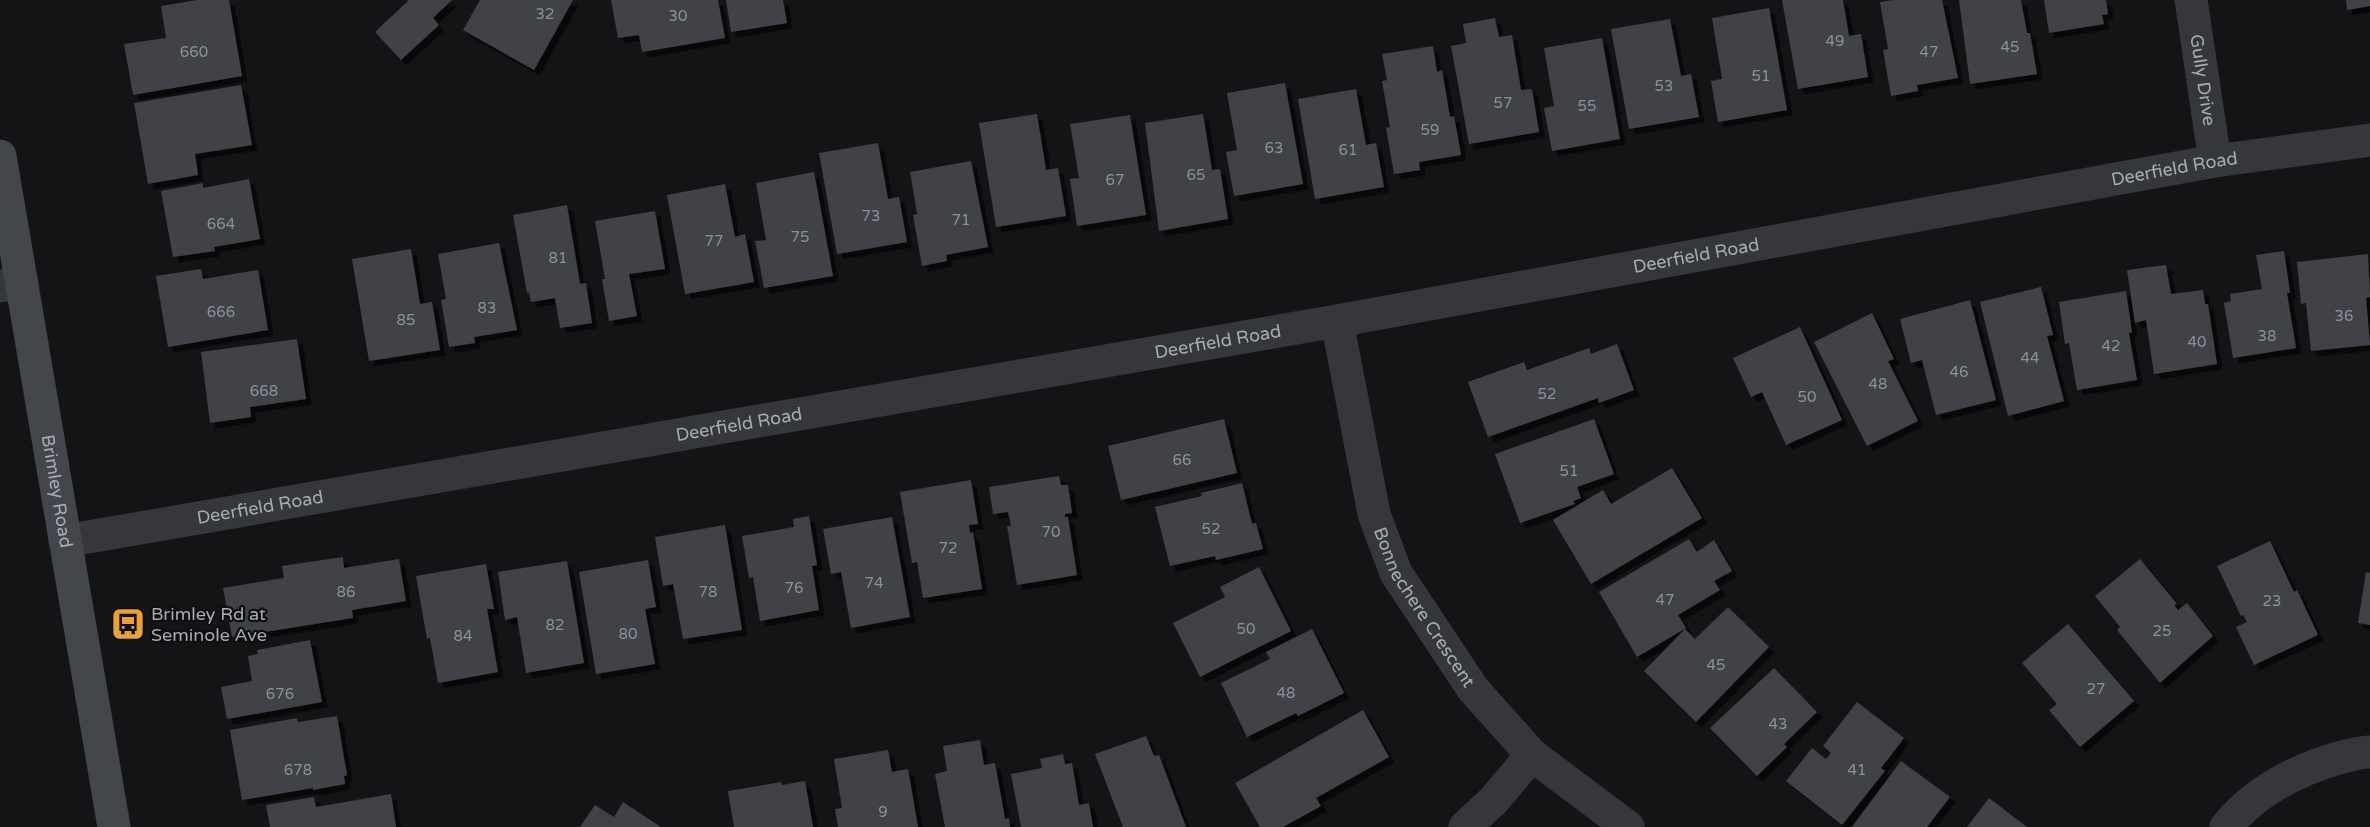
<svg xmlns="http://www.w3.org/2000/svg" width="2370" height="827" font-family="'Varela Round',sans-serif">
<defs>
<filter id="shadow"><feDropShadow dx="5.5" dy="5.5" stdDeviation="0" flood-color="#0009"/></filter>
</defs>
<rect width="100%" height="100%" fill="#141416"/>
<g fill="#404246" filter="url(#shadow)">
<path d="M197 0H229L242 76 133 95 124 44 166 38 161 6Z"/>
<path d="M407 0H452L433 18 439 25 401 60 375 32 408 1Z"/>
<path d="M480 0H573L534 70 463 30Z"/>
<path d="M611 0H718L725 38 642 52 639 35 618 38Z"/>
<path d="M726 0H783L787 23 731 32Z"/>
<path d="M1782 0H1843L1849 36 1861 34 1868 77 1798 89Z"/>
<path d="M1893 0H1942L1958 78 1917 85 1918 91 1891 96 1883 50 1888 49 1880 2Z"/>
<path d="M1959 0H2021L2027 33H2030L2037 74 1970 84Z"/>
<path d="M2044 0H2106L2108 14 2102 15 2104 24 2049 33Z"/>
<path d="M2346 0H2370V6L2347 10Z"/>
<path d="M1769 8 1787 110 1718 122 1711 81 1722 79 1712 18Z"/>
<path d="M1495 18 1499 37 1512 35 1521 90 1532 89 1539 132 1469 144 1451 46 1466 43 1463 24Z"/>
<path d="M1670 19 1681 76 1691 74 1699 117 1629 129 1611 29Z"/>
<path d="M1602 38 1620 139 1552 151 1544 108 1554 106 1544 48Z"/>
<path d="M1433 46 1437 72 1442 70 1450 117 1454 116 1461 155 1419 162 1420 170 1394 174 1386 128 1390 127 1382 81 1387 80 1382 54Z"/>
<path d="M1285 83 1303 184 1234 196 1226 152 1237 150 1227 93Z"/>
<path d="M241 85 252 145 195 154 198 175 148 184 134 103Z"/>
<path d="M1356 89 1366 145 1376 143 1384 187 1315 199 1298 99Z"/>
<path d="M1037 114 1046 170 1058 168 1066 216 996 227 979 123Z"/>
<path d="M1203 114 1212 170 1220 169 1228 219 1159 231 1145 123Z"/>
<path d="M1130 115 1146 215 1077 226 1070 179 1079 178 1070 124Z"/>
<path d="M878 143 888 199 899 197 907 242 837 254 819 153Z"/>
<path d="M971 161 988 247 946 255 947 261 922 266 913 215 917 214 910 172Z"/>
<path d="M814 172 833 276 764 288 755 241 766 240 756 183Z"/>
<path d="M249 179 260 239 214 247 215 251 173 257 161 191 203 183V188Z"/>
<path d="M725 184 735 237 745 234 754 282 685 294 667 195Z"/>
<path d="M567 205 580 284 586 283 592 323 560 328 555 298 531 302 529 292 527 293 513 215Z"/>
<path d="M655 211 665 269 629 274 637 316 609 321 602 279H605L595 221Z"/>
<path d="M499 243 517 330 474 337 475 343 449 347 441 300 446 299 438 254Z"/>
<path d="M411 249 420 304 432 302 440 350 369 361 352 259Z"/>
<path d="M2284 251 2290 293H2287L2296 348 2233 358 2224 303 2231 301 2230 294 2262 289 2256 255Z"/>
<path d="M2368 254 2370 297 2366 298 2370 345 2311 351 2306 303 2301 304 2297 262Z"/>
<path d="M2166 265 2171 294 2203 290 2205 304H2208L2217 364 2154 374 2146 320 2135 323 2127 270Z"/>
<path d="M201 269 203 279 258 270 268 330 168 347 156 276Z"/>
<path d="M2041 287 2053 335 2047 336 2064 401 2008 416 1980 302Z"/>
<path d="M2126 291 2132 332 2129 333 2137 380 2077 390 2069 343 2065 344 2059 302Z"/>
<path d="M1970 300 1996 400 1936 415 1922 360 1911 363 1900 319Z"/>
<path d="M1872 313 1894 359 1888 361 1918 421 1867 446 1814 342Z"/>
<path d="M1800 327 1842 420 1786 445 1762 392 1751 397 1733 358Z"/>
<path d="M297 339 306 399 250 407 251 417 210 423 201 352Z"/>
<path d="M1617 344 1634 390 1599 403 1598 398 1488 437 1468 382 1524 362 1527 370 1589 348 1591 354Z"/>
<path d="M1224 419 1237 473 1121 500 1108 446Z"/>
<path d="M1594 419 1614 474 1577 487 1581 498 1573 501 1575 504 1520 523 1495 454Z"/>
<path d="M1672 468 1702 518 1591 584 1553 520 1603 490 1611 504Z"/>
<path d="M1059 476 1061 485H1068L1072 513 1065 514V517H1068L1077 575 1017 585 1007 526H1011L1008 512 993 514 989 487Z"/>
<path d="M971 480 978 524 969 525 970 533 973 532 982 589 923 598 917 562 912 563 900 492Z"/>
<path d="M1242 483 1252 524 1256 523 1263 549 1216 560 1215 556 1170 566 1155 507 1202 496 1201 493Z"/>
<path d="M809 516 817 565 812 566 819 610 760 621 753 577 749 578 742 536 794 527 793 519Z"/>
<path d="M892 517 910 617 851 628 841 572 831 574 823 529Z"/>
<path d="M725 525 742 630 683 639 673 584 663 586 655 537Z"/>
<path d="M1689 539 1697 552 1714 540 1732 571 1714 581 1720 590 1678 615 1686 628 1637 657 1599 592Z"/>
<path d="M2270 541 2294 592 2297 590 2318 635 2254 665 2236 627 2247 622 2243 615 2241 616 2217 566Z"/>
<path d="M343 557 344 568 399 559 406 601 352 610 353 618 232 637 223 588 284 578 282 566Z"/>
<path d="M2140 559 2177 604 2174 605 2178 610 2187 603 2213 636 2160 683 2117 630 2120 627 2095 596Z"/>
<path d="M648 560 656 607 645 609 655 664 596 674 579 572Z"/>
<path d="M567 561 584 663 526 673 517 617 505 620 498 572Z"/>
<path d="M486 564 494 609H487L498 672 438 683 430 638 427 639 416 576Z"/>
<path d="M1259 567 1291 631 1200 677 1173 623 1225 597 1220 587Z"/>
<path d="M2366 572 2370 573V625L2358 623Z"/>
<path d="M1728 607 1769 647 1696 722 1644 671 1685 629 1695 639Z"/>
<path d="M2068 624 2134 701 2080 747 2049 710 2057 704 2022 663Z"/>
<path d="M1312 629 1344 693 1298 716 1296 713 1247 737 1221 683 1270 659 1266 652Z"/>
<path d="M310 640 322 702 227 719 221 687 252 681 248 656 258 654 257 650Z"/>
<path d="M1774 668 1817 712 1784 744 1787 747 1757 776 1710 728Z"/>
<path d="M1857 702 1904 738 1881 768 1885 771 1842 825 1786 781 1812 748 1826 759 1831 753 1823 746Z"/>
<path d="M1363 710 1389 757 1316 798 1321 806 1283 827H1260L1235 783Z"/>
<path d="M337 716 347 775 344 776 345 784 313 790V788L242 800 230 730 297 718 298 722Z"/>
<path d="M1146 736 1154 756 1159 755 1186 827H1123L1095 754Z"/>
<path d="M980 740 984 765 995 763 1005 819 1009 818 1010 827H945L935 774 947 771 943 746Z"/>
<path d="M888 750 892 772 908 769 918 827H838L835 809 842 808 834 759Z"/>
<path d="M1063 754 1065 764 1072 763 1079 805 1089 803 1093 827H1021L1011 774 1042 768 1040 759Z"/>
<path d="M1901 761 1950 797 1927 827H1852Z"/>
<path d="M805 781 813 827H734L728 791 781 782 782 785Z"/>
<path d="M391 794 396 827H270L266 805 314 797 316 807Z"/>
<path d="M1989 798 2027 827H1967Z"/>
<path d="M623 802 661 827H580L595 805 614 817Z"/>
</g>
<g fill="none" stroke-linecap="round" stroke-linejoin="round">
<g stroke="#35373b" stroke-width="33">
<path id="s1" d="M2191 0 2215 161"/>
<path d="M0 286 22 283"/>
<path id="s2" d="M1337 321 1374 514 1396 573 1473 689 1532 755 1628 827"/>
<path id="s3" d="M65 541 1337 321 2215 161 2370 140"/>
<path d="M1465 827 1494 800 1532 755"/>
<path d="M2226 827C2255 791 2299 769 2342 757 2351 755 2361 752 2370 752"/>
</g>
<path stroke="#43464b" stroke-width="33" id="s4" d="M0 156 114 827"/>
</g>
<defs>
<g id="bus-square" transform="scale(1.725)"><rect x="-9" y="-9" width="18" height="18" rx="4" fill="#eca136" stroke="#0f0f11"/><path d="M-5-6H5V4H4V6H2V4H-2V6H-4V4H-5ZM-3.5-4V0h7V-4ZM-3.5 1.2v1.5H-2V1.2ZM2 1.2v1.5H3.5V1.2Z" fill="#111"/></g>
</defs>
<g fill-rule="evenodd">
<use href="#bus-square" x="128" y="624"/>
</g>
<g text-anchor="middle" stroke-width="4.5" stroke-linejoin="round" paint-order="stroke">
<g font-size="15" fill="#8c929a">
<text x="545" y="19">32</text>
<text x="678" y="21">30</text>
<text x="1835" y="46">49</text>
<text x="2010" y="52">45</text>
<text x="194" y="57">660</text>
<text x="1929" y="57">47</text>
<text x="1761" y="81">51</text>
<text x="1664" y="91">53</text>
<text x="1503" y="108">57</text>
<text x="1587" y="111">55</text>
<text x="1430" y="135">59</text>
<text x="1274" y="153">63</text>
<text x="1348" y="155">61</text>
<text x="1196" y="180">65</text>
<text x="1115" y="185">67</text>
<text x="871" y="221">73</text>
<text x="961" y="225">71</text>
<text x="221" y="229">664</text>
<text x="800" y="242">75</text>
<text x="714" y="246">77</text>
<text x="558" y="263">81</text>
<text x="487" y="313">83</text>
<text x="221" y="317">666</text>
<text x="2344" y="321">36</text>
<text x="406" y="325">85</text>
<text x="2267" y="341">38</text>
<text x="2197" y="347">40</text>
<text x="2111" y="351">42</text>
<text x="2030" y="363">44</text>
<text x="1959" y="377">46</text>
<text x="1878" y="389">48</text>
<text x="264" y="396">668</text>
<text x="1547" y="399">52</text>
<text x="1807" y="402">50</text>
<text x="1182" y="465">66</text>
<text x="1569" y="476">51</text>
<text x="1211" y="534">52</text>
<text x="1051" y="537">70</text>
<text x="948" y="553">72</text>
<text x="874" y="588">74</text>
<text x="794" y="593">76</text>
<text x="346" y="597">86</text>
<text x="708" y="597">78</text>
<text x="1665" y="605">47</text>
<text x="2272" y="606">23</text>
<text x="555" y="630">82</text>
<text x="1246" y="634">50</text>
<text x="2162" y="636">25</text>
<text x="628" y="639">80</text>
<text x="463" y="641">84</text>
<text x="1716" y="670">45</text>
<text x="2096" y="694">27</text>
<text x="1286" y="698">48</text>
<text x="280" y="699">676</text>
<text x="1778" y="729">43</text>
<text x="298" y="775">678</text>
<text x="1857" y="775">41</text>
<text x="883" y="817">9</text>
</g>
<g font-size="18" fill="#a6acb6" stroke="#0f0f11">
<text dy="6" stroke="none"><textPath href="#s1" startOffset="81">Gully Drive</textPath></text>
<text dy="6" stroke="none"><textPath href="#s3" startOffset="2142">Deerfield Road</textPath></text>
<text dy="6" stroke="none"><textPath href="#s3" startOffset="1656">Deerfield Road</textPath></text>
<text dy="6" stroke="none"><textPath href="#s3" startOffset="1170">Deerfield Road</textPath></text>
<text dy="6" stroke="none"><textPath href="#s3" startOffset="684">Deerfield Road</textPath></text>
<text dy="6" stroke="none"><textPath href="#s4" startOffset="340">Brimley Road</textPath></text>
<text dy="6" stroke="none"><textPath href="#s3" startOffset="198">Deerfield Road</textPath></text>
<text dy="6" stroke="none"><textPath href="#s2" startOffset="303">Bonnechere Crescent</textPath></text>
</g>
<g font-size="18" fill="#a6acb6" stroke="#0f0f11" text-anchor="start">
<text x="151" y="620">Brimley Rd at<tspan x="151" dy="21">Seminole Ave</tspan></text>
</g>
</g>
</svg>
